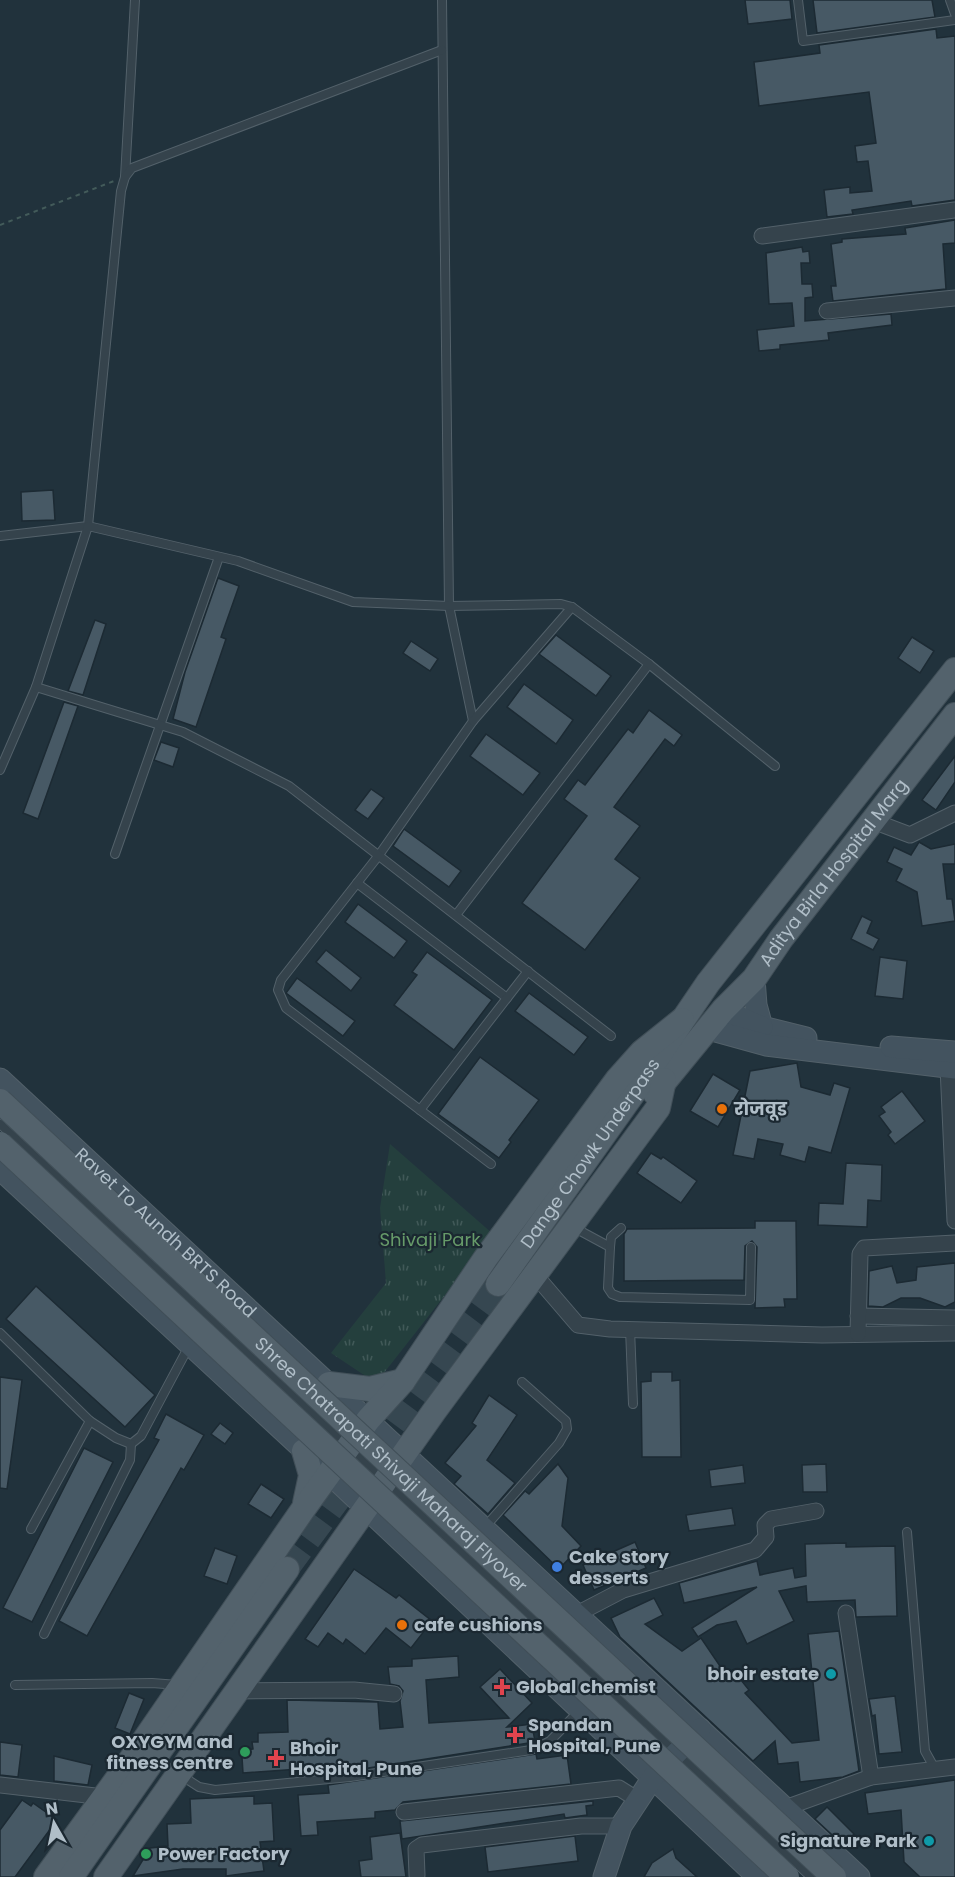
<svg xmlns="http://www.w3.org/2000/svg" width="955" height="1877" font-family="Poppins,'Noto Sans Devanagari',sans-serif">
<defs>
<pattern id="park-tufts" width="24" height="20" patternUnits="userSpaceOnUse" patternTransform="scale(1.5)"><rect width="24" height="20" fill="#243f3d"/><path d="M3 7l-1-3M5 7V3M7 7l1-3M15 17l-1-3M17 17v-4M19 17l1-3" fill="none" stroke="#415958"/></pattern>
</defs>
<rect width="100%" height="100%" fill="#21323c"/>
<path fill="url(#park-tufts)" d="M390 1144 493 1234 376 1383 331 1353 386 1283 380 1208Z"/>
<g fill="#475965" stroke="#1c2a33" stroke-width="1.5">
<path d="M745 0H790L792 19 748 24Z"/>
<path d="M813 0H932L935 17 817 33Z"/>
<path d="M936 29 937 38 955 36V200L912 206 911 201 852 210 853 214 827 217 824 190 850 187V193L872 191 868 161 857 162 855 146 876 143 869 92 759 106 754 62 820 53 819 45Z"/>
<path d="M955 220V243L943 244 946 289 833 301 831 286H836L831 244 842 242V239L906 234 905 228Z"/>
<path d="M802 247 803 252 809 251 810 263H801L802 284H812L813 297 805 298V321L891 314 892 325 828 333 829 340 780 345V349L759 351 757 330 794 326 792 303 769 304 766 253Z"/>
<path d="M53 490 55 520 22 521 21 492Z"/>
<path d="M218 578 239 586 221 637 226 639 196 727 173 719 185 672Z"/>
<path d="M95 620 106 624 83 695 68 691Z"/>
<path d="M556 635 611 676 596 696 539 654Z"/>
<path d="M912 637 934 651 920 673 898 658Z"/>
<path d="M411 641 438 659 430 671 403 653Z"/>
<path d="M524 684 573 720 556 744 507 707Z"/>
<path d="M64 702 78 706 38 819 23 813Z"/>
<path d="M649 710 682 735 674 746 665 739 614 807 640 826 615 859 640 878 585 950 522 903 587 816 564 799 578 780 585 785 628 729 633 733Z"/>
<path d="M486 734 540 773 523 795 470 756Z"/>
<path d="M161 742 179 748 173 767 154 760Z"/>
<path d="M955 756V782L936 810 922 800Z"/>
<path d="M371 789 384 798 368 819 355 810Z"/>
<path d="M404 829 461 871 449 887 393 846Z"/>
<path d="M919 842 931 849 955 844V864H943L947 899H952L955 921 922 926 917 892 896 881 902 869 887 862 894 847 911 855Z"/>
<path d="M358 904 407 941 394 958 345 922Z"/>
<path d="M862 916 872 921 867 933 879 939 873 950 851 939Z"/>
<path d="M326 950 361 978 351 991 316 962Z"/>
<path d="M427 952 492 1000 454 1050 394 1005 417 975 412 972Z"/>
<path d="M880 957 907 961 903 999 875 996Z"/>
<path d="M297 978 355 1021 343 1036 286 993Z"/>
<path d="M529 993 588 1037 574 1055 515 1011Z"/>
<path d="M480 1057 539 1100 509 1140 511 1142 499 1158 438 1114Z"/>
<path d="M797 1063 801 1087 830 1095 834 1083 850 1088 831 1153 809 1147 805 1162 780 1155 783 1144 758 1139 754 1159 733 1155 750 1071Z"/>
<path d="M713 1074 740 1090 718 1127 690 1111Z"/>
<path d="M902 1091 925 1121 895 1144 888 1135 891 1132 879 1116 885 1112 881 1107Z"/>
<path d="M651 1153 661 1159 663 1157 697 1181 681 1203 637 1173Z"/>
<path d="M846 1163 882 1165 881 1201 868 1200 867 1227 818 1225 819 1203 843 1204Z"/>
<path d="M755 1221H796L797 1299H784L785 1307 755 1308 757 1247 752 1241 745 1246 744 1280 624 1281V1234L627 1229 755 1228Z"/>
<path d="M955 1263V1302L945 1307 920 1298H901L883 1307 868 1306 869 1271 892 1266 897 1283 916 1280 917 1267Z"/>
<path d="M36 1286 155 1395 125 1427 6 1319Z"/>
<path d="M651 1372H672V1381L680 1380 681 1457H642L641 1382 651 1381Z"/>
<path d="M0 1377 22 1380 7 1489 0 1488Z"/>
<path d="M489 1395 517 1415 487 1460 515 1483 488 1514 454 1484 461 1476 445 1463 476 1426 472 1423Z"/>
<path d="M166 1414 204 1435 184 1470 181 1468 87 1636 59 1621 159 1440 154 1438Z"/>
<path d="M220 1423 233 1433 225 1444 211 1434Z"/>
<path d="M84 1448 113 1462 32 1622 3 1608Z"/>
<path d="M558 1464 568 1478 562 1526 581 1546 559 1569 503 1515 525 1491 529 1494Z"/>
<path d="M826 1464 827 1492H803L802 1465Z"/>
<path d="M743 1465 745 1483 711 1487 709 1470Z"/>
<path d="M261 1484 284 1499 271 1518 248 1504Z"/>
<path d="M732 1508 735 1525 689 1531 686 1515Z"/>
<path d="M635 1542 646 1568 594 1590 583 1565Z"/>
<path d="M846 1543V1547L895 1546 897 1616 856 1617 855 1600 807 1602 806 1586 779 1591 794 1621 747 1644 736 1621 717 1625 698 1637 692 1628 757 1587 684 1603 679 1583 757 1561 760 1575 793 1568 795 1578 806 1576 805 1544Z"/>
<path d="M215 1548 237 1556 227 1584 204 1576Z"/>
<path d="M354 1569 396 1598 399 1595 432 1621 411 1648 386 1628 365 1654 346 1639 343 1644 328 1633 318 1647 305 1639Z"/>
<path d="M654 1598 663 1615 645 1624 682 1651 701 1638 726 1675 733 1670 749 1690 745 1693 792 1743 819 1740 808 1634 839 1631 859 1771 843 1777 800 1782 798 1762 778 1764 775 1741 753 1761 620 1637 611 1618Z"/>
<path d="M458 1656 459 1677 426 1680 429 1723 509 1718 480 1687 500 1669 532 1703 507 1727 532 1724 535 1742 349 1771 327 1773V1767L243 1773 242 1757 248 1756V1750L253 1749 252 1742H258V1733L288 1732 287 1700 378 1702 380 1729 403 1727 400 1701 403 1691 399 1686 390 1684 388 1667 412 1666V1659Z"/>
<path d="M129 1693 144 1699 130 1734 115 1728Z"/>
<path d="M895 1696 902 1752 879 1754 875 1715 872 1716 869 1699Z"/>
<path d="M0 1742 22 1745 18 1777 0 1775Z"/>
<path d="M536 1754 537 1759 567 1755 571 1784 403 1802 395 1810 375 1812V1818L317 1822 318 1835 301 1836 298 1795 329 1793 328 1785Z"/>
<path d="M54 1756 92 1765 88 1785 54 1781Z"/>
<path d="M955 1780V1877H920L904 1862 901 1810 868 1814 865 1793Z"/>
<path d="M254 1796V1804L272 1803 274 1841 260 1842 264 1871 226 1876V1869H183L133 1876 150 1848 168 1846 167 1824 191 1823 190 1799Z"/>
<path d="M22 1800 31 1806 33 1803 57 1820 15 1877H0V1830Z"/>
<path d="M593 1801V1805L586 1806 587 1815 565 1818 564 1814 402 1839 400 1821Z"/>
<path d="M827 1807 854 1834 843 1845 815 1819Z"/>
<path d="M400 1833 406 1877H361L359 1861 372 1859 370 1837Z"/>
<path d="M575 1836 578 1861 488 1872 485 1847Z"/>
<path d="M673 1849 676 1858 697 1877H644L652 1863Z"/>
</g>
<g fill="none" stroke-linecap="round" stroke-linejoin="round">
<path stroke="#364751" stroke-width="24" stroke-dasharray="24 12" stroke-linecap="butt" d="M287 1569 498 1284"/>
<g stroke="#53616a" stroke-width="10">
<g id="lane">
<path d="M442 0 449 606 473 721 379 855 281 980 278 990 286 1008 491 1164"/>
<path d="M798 0 803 41 955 20"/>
<path d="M950 0 955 14"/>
<path d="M125 177 135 0"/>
<path d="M0 536 88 526 121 191 125 177 132 168 442 50"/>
<path d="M473 721 572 607"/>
<path d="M0 770 36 687"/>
<path d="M115 854 219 557"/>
<path d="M357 883 507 998"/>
<path d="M456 915 649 664"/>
<path d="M611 1036 289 786 183 732 36 687 88 526 238 561 353 602 449 606 561 604 572 607 649 664 775 766"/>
<path d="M420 1110 528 971"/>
<path d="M0 1124 811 1877"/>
<path d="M573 1227 610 1247 608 1288 612 1294 620 1297 750 1300 751 1247"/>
<path d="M610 1247 611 1237 621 1228"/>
<path d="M630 1329 633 1404"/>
<path d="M0 1333 90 1421"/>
<path d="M485 1527 559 1443 567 1429 566 1421 522 1382"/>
<path d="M31 1529 90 1421 116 1438 131 1444 141 1436 189 1346"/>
<path d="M907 1532 925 1751 935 1769"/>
<path d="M44 1634 130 1460 131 1444"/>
<path d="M15 1685 152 1683 178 1685"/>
<path d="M182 1776 199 1787 215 1790 350 1777 531 1750 550 1741 580 1710"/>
</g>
</g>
<g stroke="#53616a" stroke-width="17">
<g id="street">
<path d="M762 236 955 210"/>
<path d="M827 311 955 298"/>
<path d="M873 821 910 835 955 813"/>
<path d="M948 1067 955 1221"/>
<path d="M536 1276 578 1325 610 1329 822 1335 955 1333"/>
<path d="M858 1316 955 1318"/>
<path d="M858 1334 860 1254 864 1248 955 1243"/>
<path d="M846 1613 871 1777"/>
<path d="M577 1614 623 1590 755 1550 766 1537 765 1525 771 1519 816 1511"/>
<path d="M237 1691 354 1690 394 1694"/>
<path d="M0 1785 104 1797"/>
<path d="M785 1808 871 1777 955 1767"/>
<path d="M404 1812 619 1788 638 1800"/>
<path d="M417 1875 416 1849 422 1845 581 1826H621"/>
</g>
</g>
<g stroke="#53616a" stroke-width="23">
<g id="secondary">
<path d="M754 979 756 1005 762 1027 806 1038"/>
<path d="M723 1010 762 1027"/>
<path d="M708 1029 766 1045 955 1068"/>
<path d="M891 1047 955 1052"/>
<path id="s1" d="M0 1079 859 1877"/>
<path d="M0 1169 330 1474 758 1877"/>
<path d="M604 1877 621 1826 654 1776 700 1729"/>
</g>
</g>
<g stroke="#414f58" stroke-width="26">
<g id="primary">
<path id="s2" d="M655 1093 723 1010 754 979 781 939 955 715"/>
<path id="s3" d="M498 1284 632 1095 708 983 955 670"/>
<path d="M329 1384 370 1389 403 1381"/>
<path d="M304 1451 311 1475 305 1503"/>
<path d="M46 1877 123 1771 304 1508 368 1420 403 1381 485 1259 617 1080 642 1052 682 1020"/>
<path d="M71 1877 287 1569"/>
<path d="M106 1877 435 1410 658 1108 664 1080"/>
</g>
</g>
<path stroke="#435b5a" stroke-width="2" stroke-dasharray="4.5 4.5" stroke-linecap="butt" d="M0 225 114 181"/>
<use href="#lane" stroke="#35434c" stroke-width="8"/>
<use href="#street" stroke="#35434c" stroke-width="15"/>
<use href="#secondary" stroke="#43535f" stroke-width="21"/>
<use href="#primary" stroke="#53626c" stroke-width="24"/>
<g stroke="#414f58" stroke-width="26" stroke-linecap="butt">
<g id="primary-bridge">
<path id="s4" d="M0 1101 834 1877"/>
<path d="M0 1144 787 1877"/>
</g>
</g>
<use href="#primary-bridge" stroke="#53626c" stroke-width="24"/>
</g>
<g fill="#e8710a" stroke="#1b2831" stroke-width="2">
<circle cx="722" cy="1109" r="6"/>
<circle cx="402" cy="1625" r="6"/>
</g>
<circle fill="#3f7fe0" stroke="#1b2831" stroke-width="2" cx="557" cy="1567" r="6"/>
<g fill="#0f9aa8" stroke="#1b2831" stroke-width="2">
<circle cx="831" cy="1674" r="6"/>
<circle cx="929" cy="1841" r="6"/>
</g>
<g fill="#e0444e" stroke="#1b2831" stroke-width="2">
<path d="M499 1678h6v6h6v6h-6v6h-6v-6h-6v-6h6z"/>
<path d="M512 1726h6v6h6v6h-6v6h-6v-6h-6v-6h6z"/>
<path d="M273 1749h6v6h6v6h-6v6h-6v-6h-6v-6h6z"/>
</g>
<g fill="#2e9e5b" stroke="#1b2831" stroke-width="2">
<circle cx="245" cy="1752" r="6"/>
<circle cx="146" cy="1854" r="6"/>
</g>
<g text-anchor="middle" stroke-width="4.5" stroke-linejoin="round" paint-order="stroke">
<g font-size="18" fill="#b0bec8" stroke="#1b2831">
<text dy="6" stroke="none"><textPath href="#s2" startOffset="284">Aditya Birla Hospital Marg</textPath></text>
<text dy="6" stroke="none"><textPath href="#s3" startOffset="160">Dange Chowk Underpass</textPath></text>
<text dy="6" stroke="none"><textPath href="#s1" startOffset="226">Ravet To Aundh BRTS Road</textPath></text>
<text dy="6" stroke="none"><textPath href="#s4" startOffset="534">Shree Chatrapati Shivaji Maharaj Flyover</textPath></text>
</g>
<g font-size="18" font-weight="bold" fill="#b0bec8" stroke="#1b2831" text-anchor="start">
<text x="734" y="1115">रोजवूड</text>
<text x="569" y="1563">Cake story<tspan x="569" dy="21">desserts</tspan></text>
<text x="414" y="1631">cafe cushions</text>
<text x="819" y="1680" text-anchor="end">bhoir estate</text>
<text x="516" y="1693">Global chemist</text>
<text x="528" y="1731">Spandan<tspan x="528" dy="21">Hospital, Pune</tspan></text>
<text x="233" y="1748" text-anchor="end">OXYGYM and<tspan x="233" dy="21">fitness centre</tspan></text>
<text x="290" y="1754">Bhoir<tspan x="290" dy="21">Hospital, Pune</tspan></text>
<text x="917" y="1847" text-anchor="end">Signature Park</text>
<text x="158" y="1860">Power Factory</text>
</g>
<g font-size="18" fill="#669a69" stroke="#1b2831">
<text x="430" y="1246">Shivaji Park</text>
</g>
</g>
<g transform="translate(54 1823) rotate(351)" stroke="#1b2831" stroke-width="4.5" paint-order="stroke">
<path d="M0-4.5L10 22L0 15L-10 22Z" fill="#b0bec8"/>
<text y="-9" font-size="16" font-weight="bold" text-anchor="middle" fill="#b0bec8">N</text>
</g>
</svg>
